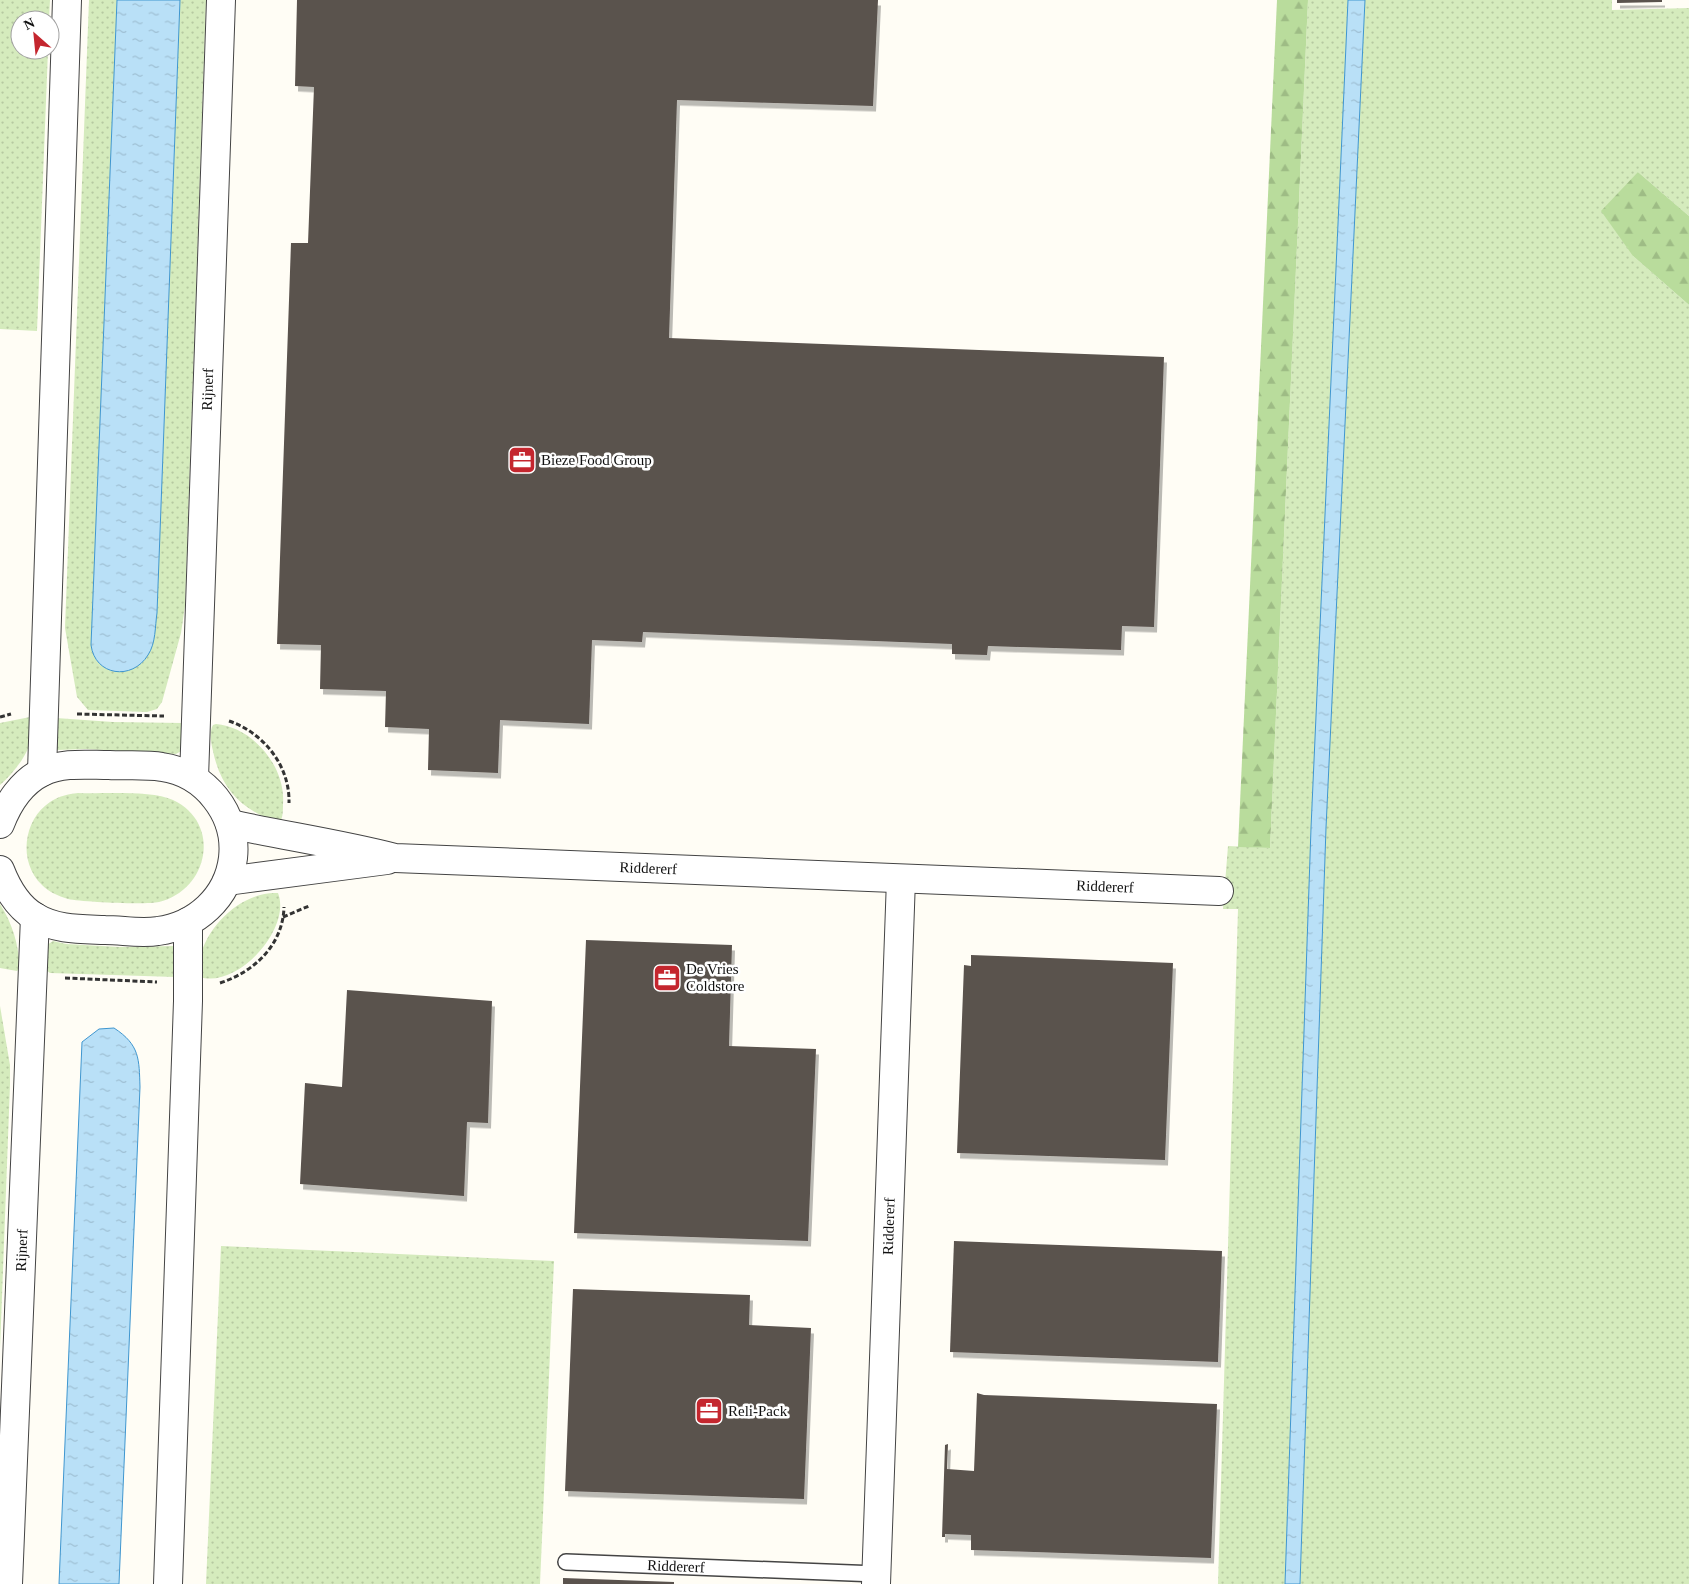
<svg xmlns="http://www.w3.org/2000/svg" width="1689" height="1584" font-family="'Times New Roman',serif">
<defs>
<pattern id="grass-dots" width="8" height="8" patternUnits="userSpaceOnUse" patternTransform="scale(1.25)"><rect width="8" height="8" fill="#d5ebbd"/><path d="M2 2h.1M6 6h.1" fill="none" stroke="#b6c8a1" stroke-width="1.8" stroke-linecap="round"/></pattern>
<pattern id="forest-firs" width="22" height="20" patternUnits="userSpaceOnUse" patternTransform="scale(1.25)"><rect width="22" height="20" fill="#b9dc9c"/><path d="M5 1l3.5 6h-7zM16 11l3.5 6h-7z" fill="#9ebc85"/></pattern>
<pattern id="water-ripples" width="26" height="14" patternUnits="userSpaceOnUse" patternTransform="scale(1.25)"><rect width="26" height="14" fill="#b9e0f7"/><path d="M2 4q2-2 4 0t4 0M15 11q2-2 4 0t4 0" fill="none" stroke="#9ebfd3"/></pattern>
<filter id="shadow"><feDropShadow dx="3" dy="5.5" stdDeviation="0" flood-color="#0004"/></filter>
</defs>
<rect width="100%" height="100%" fill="#fffdf5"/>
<g fill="url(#grass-dots)">
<path d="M0 0H50L49 20H20V50H48L37 331 0 329Z"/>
<path d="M89 0H117L91 645 157 613 180 0H206L185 606 181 633 162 702 157 709 147 712 88 710 77 697 65 628Z"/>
<path d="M1308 0H1348L1311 828 1285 1584H1218L1238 909H1223L1228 846 1270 848Z"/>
<path d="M1365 0H1612V10L1689 8V216L1638 172 1633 256 1689 305V1584H1300L1326 828Z"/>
<path d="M30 717C40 741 17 770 0 785V723Z"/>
<path d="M56 718 113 722 182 723 184 724 183 750 176 754 86 749 57 750 54 749Z"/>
<path d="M216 724C253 727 286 767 283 804 283 810 283 817 280 823 243 811 221 790 213 751 211 743 209 732 213 725Z"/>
<path d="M78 793C103 794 151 790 173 800 222 823 209 890 159 902 146 905 82 902 68 899 58 896 49 892 42 885 18 862 23 820 50 802 59 796 68 794 78 793Z"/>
<path d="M278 893C292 929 237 989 200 977 200 971 199 964 200 958 207 925 243 891 278 893Z"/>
<path d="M0 904C13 925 18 943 20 968L17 971 0 968Z"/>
<path d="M53 941 66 944 119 947 177 946 175 977 50 973 46 970 47 945Z"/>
<path d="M0 1006 10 1065V1085L0 1349Z"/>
<path d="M221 1246 554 1261 540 1584H206Z"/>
</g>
<g fill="url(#forest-firs)">
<path d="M1277 0H1308L1270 848 1238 847Z"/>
<path d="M1638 172 1689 216V305L1633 256 1601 211Z"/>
</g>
<g fill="url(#water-ripples)" stroke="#3f96cf">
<path d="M117 0H180L157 613C155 626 156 643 148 655 132 681 95 676 91 645Z"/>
<path d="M1348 0H1365L1326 828 1300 1584H1285L1311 828Z"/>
<path d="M114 1028C140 1045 139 1059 140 1087L119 1584H59L82 1042 99 1029Z"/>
</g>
<g fill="#5a524d" filter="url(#shadow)">
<path d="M297 0H878L873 106 677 100 669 338 1164 357 1154 627 1122 626 1121 650 988 646 987 655 952 654V644L643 632 642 642 592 640 589 724 500 720 498 773 428 770 429 729 385 727 386 691 320 689 321 645 277 644 291 243H308L314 87 295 86Z"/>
<path d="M1617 0H1662V2L1617 3Z"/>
<path d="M586 940 732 945 729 1046 816 1049 808 1241 574 1233Z"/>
<path d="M971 955 1173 963 1165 1160 957 1153 964 965 971 966Z"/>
<path d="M347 990 492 1001 488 1123 467 1122 464 1196 300 1184 305 1083 342 1087Z"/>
<path d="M954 1241 1222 1251 1218 1362 950 1352Z"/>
<path d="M573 1289 750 1295 749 1325 811 1328 804 1499 565 1491Z"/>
<path d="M977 1393 984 1395 1217 1404 1211 1558 971 1550V1535L945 1534V1537H942L945 1445 948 1444 947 1469 974 1471Z"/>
<path d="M563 1578 674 1582V1584H563Z"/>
</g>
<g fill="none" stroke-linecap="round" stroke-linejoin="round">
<g stroke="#444" stroke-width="18">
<g id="lane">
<path id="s1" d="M566 1562 877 1574"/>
</g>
</g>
<g stroke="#444" stroke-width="30">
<g id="street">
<path d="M42 772 67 0"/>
<path id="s2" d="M194 778 221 0"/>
<path d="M0 824C8 803 22 782 42 772 63 762 87 765 109 765 126 766 145 764 162 767 205 773 238 814 233 858 228 898 196 926 158 931 141 934 122 930 105 930 81 929 56 930 35 917 18 907 7 888 0 870"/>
<path id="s3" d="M230 824C285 836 341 844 395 858L1219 891"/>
<path d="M227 881 387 860"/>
<path id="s4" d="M8 1584 35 917"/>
<path d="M168 1584 188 1001V922"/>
<path id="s5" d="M876 1584 901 879"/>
</g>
</g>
<g stroke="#333" stroke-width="3" stroke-dasharray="5 2.5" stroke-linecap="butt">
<path d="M77 714 164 716"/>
<path d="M0 717 11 714"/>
<path d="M229 721C264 733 290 766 289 803"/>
<path d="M283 917 309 906"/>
<path d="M65 978 157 982"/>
<path d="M220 983C254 972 283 945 284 907"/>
</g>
<use href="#lane" stroke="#fff" stroke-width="15"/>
<use href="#street" stroke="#fff" stroke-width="28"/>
</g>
<defs>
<g id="office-square" transform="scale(1.4375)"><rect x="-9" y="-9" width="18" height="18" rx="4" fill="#c4262e" stroke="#fff"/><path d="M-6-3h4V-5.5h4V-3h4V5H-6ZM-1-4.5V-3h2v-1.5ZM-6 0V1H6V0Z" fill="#fff"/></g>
</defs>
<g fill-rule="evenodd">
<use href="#office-square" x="522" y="460"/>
<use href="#office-square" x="667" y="978"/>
<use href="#office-square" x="709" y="1411"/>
</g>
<g text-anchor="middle" stroke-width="5" stroke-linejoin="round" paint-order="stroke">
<g font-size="15" fill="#111" stroke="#fff">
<text dy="5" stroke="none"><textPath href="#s2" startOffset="389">Rijnerf</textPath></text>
<text dy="5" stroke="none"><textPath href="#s3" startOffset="422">Riddererf</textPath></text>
<text dy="5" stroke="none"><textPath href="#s3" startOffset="879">Riddererf</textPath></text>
<text dy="5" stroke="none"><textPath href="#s5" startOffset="358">Riddererf</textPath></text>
<text dy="5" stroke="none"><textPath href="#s4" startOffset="334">Rijnerf</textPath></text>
<text dy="5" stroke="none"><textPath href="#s1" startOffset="110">Riddererf</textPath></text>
</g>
<g font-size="15" fill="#111" stroke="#fff" text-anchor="start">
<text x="541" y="465">Bieze Food Group</text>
<text x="686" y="974">De Vries<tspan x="686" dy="17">Coldstore</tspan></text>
<text x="728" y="1416">Reli-Pack</text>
</g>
</g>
<g transform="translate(35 35) rotate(333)"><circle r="24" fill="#ffffff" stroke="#a0a0a0"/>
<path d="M0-4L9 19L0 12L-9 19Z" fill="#c4262e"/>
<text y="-8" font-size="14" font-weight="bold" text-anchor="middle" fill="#111111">N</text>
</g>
</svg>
